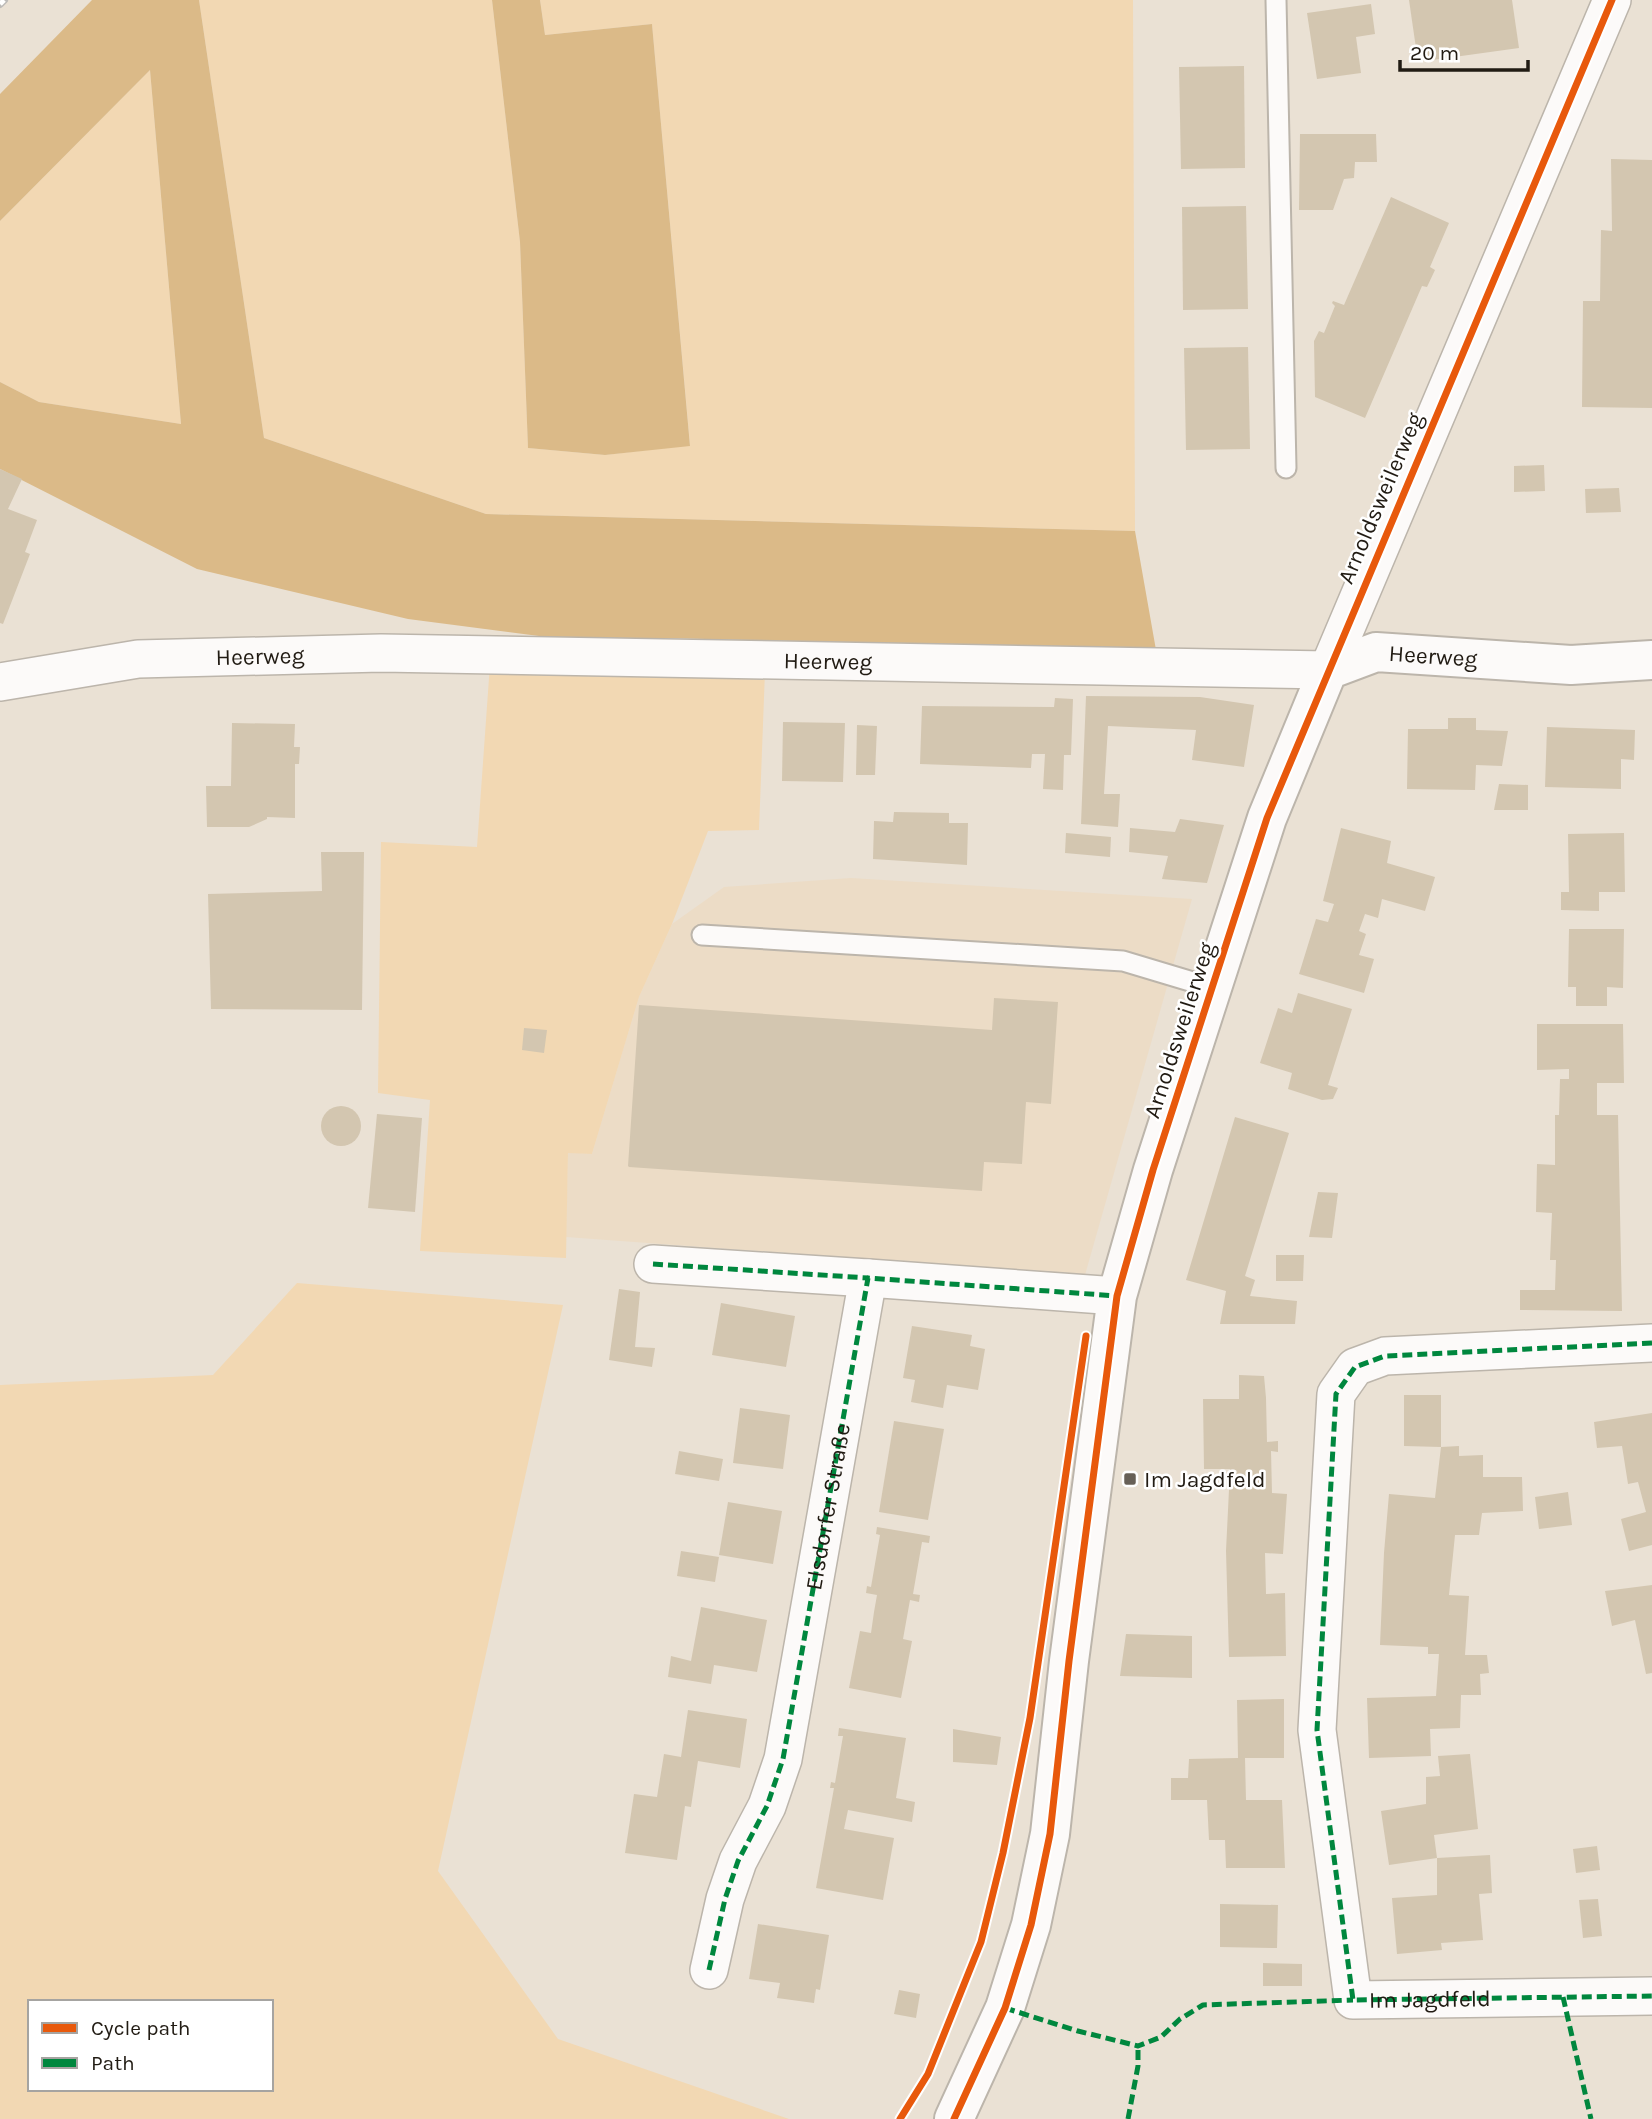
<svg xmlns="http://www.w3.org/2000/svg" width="1652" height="2119" font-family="Karla,sans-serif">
<rect width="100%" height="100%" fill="#eae1d4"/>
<path fill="#ecdcc6" d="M851 878 1192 899 1085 1275 566 1237 568 1152 592 1154 639 997 672 924 724 887Z"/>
<g fill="#f2d8b3" fill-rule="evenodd">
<path d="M199 0H492L520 242 528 448 605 455 690 445 652 24 545 35 540 0H1133L1135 531 486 514 264 438Z"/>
<path d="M150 70 181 424 39 402 0 382V221Z"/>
<path d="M490 664 765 671 759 830 708 831 672 924 639 997 592 1154 568 1153 566 1258 420 1251 430 1100 378 1093 381 842 477 847Z"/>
<path d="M297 1283 563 1305 438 1871 558 2039 789 2119H0V1385L213 1375ZM30 2002H271V2089H30Z"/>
</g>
<g fill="#dbba88">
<path d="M92 0H199L264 438 486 514 1135 531 1156 650 665 638 570 640 408 619 197 569 0 469V382L39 402 181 424 150 70 0 221V94Z"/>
<path d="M492 0H540L545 35 652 24 690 446 605 455 528 448 520 242Z"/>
</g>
<g fill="#d3c6b0">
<path d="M1409 0H1512L1519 48 1418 62Z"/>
<path d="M1371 4 1375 34 1356 37 1361 73 1317 79 1307 13Z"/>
<path d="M1244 66 1245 168 1181 169 1179 67Z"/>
<path d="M1300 134H1376L1377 162H1355L1354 178 1344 179 1333 210H1299Z"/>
<path d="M1611 159 1652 160V408L1582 407 1583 301H1600L1601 230 1612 231Z"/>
<path d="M1391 197 1449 223 1430 267 1435 270 1427 287 1422 286 1365 418 1315 397 1314 341 1319 331 1324 333 1335 306 1332 303 1333 301 1344 305Z"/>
<path d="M1246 206 1248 309 1183 310 1182 207Z"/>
<path d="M1248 347 1250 449 1186 450 1184 348Z"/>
<path d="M1544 465 1545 491 1514 492V466Z"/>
<path d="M0 469 22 479 8 509 37 520 25 552 30 554 3 624 0 623Z"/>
<path d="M1619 488 1621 512 1586 513 1585 489Z"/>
<path d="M1086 696 1200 697 1254 705 1244 767 1192 760 1196 730 1108 726 1104 794H1120L1118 827 1081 824Z"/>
<path d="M1055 698 1073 699 1071 755H1064L1063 790 1043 789 1045 754H1032L1031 768 920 764 922 706 1054 707Z"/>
<path d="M1448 718H1476V730L1508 731 1502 766 1476 765 1475 790 1407 789 1408 729H1448Z"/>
<path d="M783 722 845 723 843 782 782 781Z"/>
<path d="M232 723 295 724 294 747H300L299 764H295V818L267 817V819L249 827H207L206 786H231Z"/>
<path d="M857 725 877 726 875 775H856Z"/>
<path d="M1547 727 1635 730 1634 760 1621 759V789L1545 787Z"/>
<path d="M1499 784 1528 785V810H1494Z"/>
<path d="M894 812 949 813V823H968L967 865 873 859 874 821 893 822Z"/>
<path d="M1180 819 1224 825 1207 883 1162 879 1168 856 1129 852 1130 828 1175 832Z"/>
<path d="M1341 828 1391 841 1387 863 1435 877 1425 911 1382 899 1378 918 1365 914 1359 931 1366 934 1359 955 1374 959 1364 993 1299 974 1316 919 1328 922 1334 904 1323 901Z"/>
<path d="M1066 833 1111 837 1110 857 1065 853Z"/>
<path d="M1624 833 1625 892H1599V911L1561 910V892H1569L1568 834Z"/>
<path d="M321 852H364L362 1010 211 1009 208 894 322 891Z"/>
<path d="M1569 929H1624L1623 988 1607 987V1006H1576V987H1568Z"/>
<path d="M1298 993 1352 1009 1328 1085 1338 1088 1333 1099 1322 1100 1288 1089 1292 1073 1260 1063 1278 1008 1292 1013Z"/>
<path d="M994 998 1058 1002 1051 1104 1026 1102 1022 1164 984 1162 982 1191 629 1167 628 1166 639 1005 992 1030Z"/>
<path d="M1537 1024H1623L1624 1083H1597V1115H1618L1622 1311 1520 1310V1290H1555L1556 1260H1550L1552 1213 1536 1212 1537 1164 1555 1165V1115H1559L1560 1079H1569V1069L1537 1070Z"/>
<path d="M524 1028 547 1030 544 1053 522 1050Z"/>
<circle cx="341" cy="1126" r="20"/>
<path d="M377 1114 422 1118 415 1212 368 1208Z"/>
<path d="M1235 1117 1289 1133 1245 1276 1255 1280 1250 1296 1297 1301 1295 1324H1220L1226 1291 1186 1280Z"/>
<path d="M1318 1192 1338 1193 1332 1238 1309 1237Z"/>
<path d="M1276 1255H1304L1303 1281H1276Z"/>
<path d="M619 1289 640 1292 635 1347 655 1348 652 1367 609 1360Z"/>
<path d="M721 1303 795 1316 786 1367 712 1355Z"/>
<path d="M912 1326 972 1335 970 1346 985 1349 978 1390 947 1385 943 1408 911 1402 915 1380 903 1378Z"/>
<path d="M1239 1375 1264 1376 1266 1398 1267 1442 1278 1441V1452L1271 1451 1272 1493 1287 1494 1283 1554 1265 1553 1266 1594 1285 1593 1286 1656 1229 1657 1226 1551 1230 1469H1204L1203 1399H1239Z"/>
<path d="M1404 1395H1441V1447L1404 1446Z"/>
<path d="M740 1408 790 1415 783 1469 733 1463Z"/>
<path d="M1652 1413V1545L1629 1551 1621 1519 1646 1512 1638 1482 1628 1484 1622 1446 1597 1448 1594 1422Z"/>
<path d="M894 1421 944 1429 928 1520 879 1512Z"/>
<path d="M1459 1446V1456L1483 1455V1477H1522L1523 1511 1482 1513 1479 1535H1455L1449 1595 1469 1596 1465 1655H1487L1489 1673 1480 1674 1481 1695H1461L1460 1728 1430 1729 1431 1756 1369 1758 1367 1698 1436 1696 1439 1654H1428V1647L1380 1645 1384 1553 1389 1494 1435 1498 1441 1447Z"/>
<path d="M679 1451 723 1459 719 1481 675 1474Z"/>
<path d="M1568 1492 1572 1525 1539 1529 1535 1497Z"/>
<path d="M728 1502 782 1511 773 1564 719 1555Z"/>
<path d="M877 1527 930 1536 929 1543 922 1542 913 1594 920 1595 919 1602 910 1600 903 1639 912 1641 901 1698 849 1688 860 1631 871 1633 874 1612 877 1595 866 1593 867 1586 871 1587 880 1535 876 1534Z"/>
<path d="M681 1551 719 1557 715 1582 677 1576Z"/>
<path d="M1652 1585V1673L1646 1674 1635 1620 1612 1626 1605 1591Z"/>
<path d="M701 1607 767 1620 757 1672 714 1665 711 1684 668 1677 671 1656 691 1661Z"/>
<path d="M1126 1634 1192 1636V1678L1120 1676Z"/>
<path d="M1284 1699V1758H1245L1246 1800H1282L1285 1868H1226L1225 1840H1209L1207 1800H1171V1778H1188L1189 1759 1238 1758 1237 1700Z"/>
<path d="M688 1710 747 1719 740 1768 698 1761 691 1807 685 1806 677 1860 625 1853 634 1794 657 1797 664 1754 681 1757Z"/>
<path d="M839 1728 906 1738 896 1798 915 1802 912 1822 848 1810 844 1829 894 1838 883 1900 816 1888 834 1788H830L831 1782 835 1783 843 1736H838Z"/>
<path d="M953 1729 1001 1737 997 1765 953 1762Z"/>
<path d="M1470 1754 1478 1829 1434 1835 1437 1858 1490 1855 1492 1893 1479 1894 1483 1940 1441 1943 1442 1950 1397 1954 1392 1898 1437 1895V1858L1389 1865 1381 1811 1426 1804V1777L1440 1776 1438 1756Z"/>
<path d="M1597 1846 1600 1870 1576 1873 1573 1849Z"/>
<path d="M1598 1899 1602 1936 1583 1938 1579 1900Z"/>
<path d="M1220 1904 1278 1905 1277 1948 1220 1947Z"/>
<path d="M758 1924 829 1935 820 1990 816 1989 814 2003 777 1998 780 1983 749 1979Z"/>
<path d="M1263 1963 1302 1964V1986H1263Z"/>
<path d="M899 1990 920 1994 916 2018 894 2014Z"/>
</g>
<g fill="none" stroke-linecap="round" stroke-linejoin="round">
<g stroke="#bcb5ab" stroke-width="23">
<g id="lane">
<path d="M1276 0 1286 468"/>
<path d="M702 935 1123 961 1213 988"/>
</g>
</g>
<g stroke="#bcb5ab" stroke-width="40">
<g id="street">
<path id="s1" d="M0 682 138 659 381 653 1328 670 1612 0"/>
<path d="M653 1264 868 1278"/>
<path id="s2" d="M1652 1343 1385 1356 1355 1367 1336 1394 1317 1730 1353 2000 1652 1996"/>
<path id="s3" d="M709 1970 725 1899 738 1861 767 1806 783 1759 868 1278 1117 1296"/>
</g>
</g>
<g stroke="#bcb5ab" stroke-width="42">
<g id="secondary">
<path id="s4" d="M954 2119 1005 2008 1031 1925 1050 1834 1069 1661 1117 1296 1153 1170 1267 818 1328 670 1376 652 1571 665 1652 660"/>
</g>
</g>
<use href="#lane" stroke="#fcfaf9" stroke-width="19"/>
<use href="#street" stroke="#fcfaf9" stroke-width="37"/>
<use href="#secondary" stroke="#fcfaf9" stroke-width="38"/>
<g stroke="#bdbbb8" stroke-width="8">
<path id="rail" d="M0 4 4 0"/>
</g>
<use href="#rail" stroke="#fff" stroke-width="5" stroke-dasharray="16" stroke-linecap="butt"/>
<g stroke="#00873e" stroke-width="5" stroke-dasharray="10 5" stroke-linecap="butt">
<path d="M653 1264 868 1278"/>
<path d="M1652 1343 1385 1356 1355 1367 1336 1394 1317 1730 1353 2000 1652 1996"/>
<path d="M709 1970 725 1899 738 1861 767 1806 783 1759 868 1278 1117 1296"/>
<path d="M1563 1997 1591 2119"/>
<path d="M1005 2008 1078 2031 1138 2046 1161 2037 1180 2019 1203 2005 1353 2000"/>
<path d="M1128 2119 1138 2066V2046"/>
</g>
<g stroke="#fff" stroke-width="11">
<g id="cycleway">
<path d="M900 2119 928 2074 981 1942 1003 1853 1030 1718 1086 1336"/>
<path d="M954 2119 1005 2008 1031 1925 1050 1834 1069 1661 1117 1296 1153 1170 1267 818 1612 0"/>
</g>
</g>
<use href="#cycleway" stroke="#e8590c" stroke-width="7"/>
</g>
<rect fill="#676057" stroke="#fff" stroke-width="2.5" x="1123" y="1472" width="14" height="14" rx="3.5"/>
<g text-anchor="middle" stroke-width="5" stroke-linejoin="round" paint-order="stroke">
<g font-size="23" fill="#211b13" stroke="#fff">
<text transform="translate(1380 498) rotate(-67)" y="8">Arnoldsweilerweg</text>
<text dy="8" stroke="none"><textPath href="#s4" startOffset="1614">Heerweg</textPath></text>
<text dy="8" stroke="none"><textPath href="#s1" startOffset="262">Heerweg</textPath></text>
<text dy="8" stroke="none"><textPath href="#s1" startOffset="830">Heerweg</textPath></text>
<text transform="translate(1179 1030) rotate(-72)" y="8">Arnoldsweilerweg</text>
<text dy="8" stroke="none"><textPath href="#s3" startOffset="481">Elsdorfer Straße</textPath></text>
<text dy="8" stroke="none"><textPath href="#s2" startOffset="1018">Im Jagdfeld</textPath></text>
</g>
<g font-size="23" fill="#211b13" stroke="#fff" text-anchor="start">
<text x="1144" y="1487">Im Jagdfeld</text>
</g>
</g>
<rect x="28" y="2000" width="245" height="91" fill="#ffffff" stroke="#a6a4a1" stroke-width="2"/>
<rect x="42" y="2023" width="35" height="10" fill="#e8590c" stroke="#a6a4a1" stroke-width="2"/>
<text x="91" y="2035" font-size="21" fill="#211b13">Cycle path</text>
<rect x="42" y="2058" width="35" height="10" fill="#00873e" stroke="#a6a4a1" stroke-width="2"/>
<text x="91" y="2070" font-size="21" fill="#211b13">Path</text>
<path d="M1400 60v10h128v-10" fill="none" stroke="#211b13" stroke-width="3.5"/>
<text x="1410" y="60" font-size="21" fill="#211b13" stroke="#ffffff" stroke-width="5" paint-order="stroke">20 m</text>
</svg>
